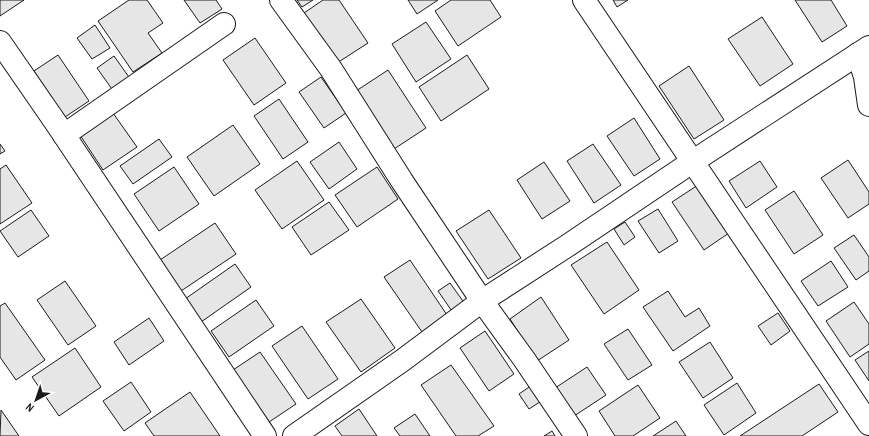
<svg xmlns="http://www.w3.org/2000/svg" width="869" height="436" font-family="'Archivo Narrow',sans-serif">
<rect width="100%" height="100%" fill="#fff"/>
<g fill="#e6e6e6" stroke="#1a1a1a">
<path d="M0 0H24L0 16Z"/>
<path d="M129 0H147L163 23 148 33 162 53 133 72 98 21Z"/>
<path d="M184 0H216L222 9 200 23Z"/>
<path d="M297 0H313L302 7Z"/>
<path d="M323 0H339L368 43 337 63 304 13Z"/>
<path d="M408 0H438L417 14Z"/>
<path d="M451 0H490L501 17 458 46 435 11Z"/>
<path d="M613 0H628L617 7Z"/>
<path d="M795 0H831L847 26 822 42Z"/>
<path d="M762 17 793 64 760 86 728 39Z"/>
<path d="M426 22 451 59 416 82 392 44Z"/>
<path d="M95 25 110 48 92 59 77 38Z"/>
<path d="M255 38 286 83 254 105 223 60Z"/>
<path d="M58 55 89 101 65 117 34 71Z"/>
<path d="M467 55 489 89 441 121 419 87Z"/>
<path d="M114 56 131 80 114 92 97 68Z"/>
<path d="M689 66 724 120 694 139 659 86Z"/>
<path d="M388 70 426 128 394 149 356 91Z"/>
<path d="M321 77 346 113 324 128 299 92Z"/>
<path d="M279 99 308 142 283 159 254 116Z"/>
<path d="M113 113 137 147 103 170 80 135Z"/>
<path d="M634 118 660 159 634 176 607 136Z"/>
<path d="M233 125 260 164 214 196 187 157Z"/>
<path d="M159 139 172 157 133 184 120 166Z"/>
<path d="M339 142 357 169 329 189 310 162Z"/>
<path d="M0 144 5 151 0 154Z"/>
<path d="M593 144 621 185 594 203 567 161Z"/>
<path d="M848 160 869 192V204L848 218 821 178Z"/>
<path d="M297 161 324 200 282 229 255 190Z"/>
<path d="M760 161 777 187 746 208 729 181Z"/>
<path d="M544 162 570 201 542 219 517 180Z"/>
<path d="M6 165 32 203 0 224V169Z"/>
<path d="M174 167 199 204 159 231 134 194Z"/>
<path d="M377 167 398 199 357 227 335 195Z"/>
<path d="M698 185 729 233 704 250 672 202Z"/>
<path d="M794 191 823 235 794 254 765 210Z"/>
<path d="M329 202 349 230 311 255 292 227Z"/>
<path d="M658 209 678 241 659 253 638 221Z"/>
<path d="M31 210 49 236 18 257 0 231Z"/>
<path d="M489 210 521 258 488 279 456 231Z"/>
<path d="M625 222 635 237 624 245 614 229Z"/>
<path d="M215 223 236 254 181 291 160 260Z"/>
<path d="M854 235 869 257V271L856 280 834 248Z"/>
<path d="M607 242 639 290 604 314 571 265Z"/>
<path d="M410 260 447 315 422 332 384 277Z"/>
<path d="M831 261 848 287 818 306 801 281Z"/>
<path d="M235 264 251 287 201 322 185 299Z"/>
<path d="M65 281 96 326 68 345 37 300Z"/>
<path d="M450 283 468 308 456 317 438 291Z"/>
<path d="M668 291 685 317 699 308 710 326 673 351 643 307Z"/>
<path d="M541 297 569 340 537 361 510 319Z"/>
<path d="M361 299 395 348 361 372 326 322Z"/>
<path d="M256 300 274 326 229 357 211 331Z"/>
<path d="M854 302 869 324V344L850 357 826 321Z"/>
<path d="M5 303 45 360 16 380 0 357V306Z"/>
<path d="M778 313 790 331 771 345 758 326Z"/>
<path d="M149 318 164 341 129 365 114 342Z"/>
<path d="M302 326 338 379 308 399 272 346Z"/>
<path d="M628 329 652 365 628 380 604 344Z"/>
<path d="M485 331 514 374 489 391 460 348Z"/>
<path d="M710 342 733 378 703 398 679 362Z"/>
<path d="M75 348 101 387 59 416 32 377Z"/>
<path d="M869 351V381L855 360Z"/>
<path d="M260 352 296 404 269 422 233 370Z"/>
<path d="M451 365 494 426 478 436H456L421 385Z"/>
<path d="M587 367 606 395 571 418 552 390Z"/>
<path d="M131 382 151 412 124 431 103 401Z"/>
<path d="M737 383 756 413 724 435 704 405Z"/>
<path d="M819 384 838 412 802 436H740Z"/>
<path d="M532 385 543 400 529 409 519 394Z"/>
<path d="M638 385 660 418 633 436H615L599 411Z"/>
<path d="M190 392 220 436H154L145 423Z"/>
<path d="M359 409 377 436H342L335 426Z"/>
<path d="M1 410 19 436H0Z"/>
<path d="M415 414 430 436H400L394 428Z"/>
<path d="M676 421 686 436H653Z"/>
<path d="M552 431 555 436H544Z"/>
</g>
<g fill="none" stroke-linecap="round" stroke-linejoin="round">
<g stroke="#1a1a1a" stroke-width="24">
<g id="minor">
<path d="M281 0 331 69 402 181 482 301 524 359 576 436"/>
<path d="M584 0 869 424"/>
<path d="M0 42 58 126 265 436"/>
<path d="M858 54 865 77 869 105"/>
<path d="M64 135 224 24"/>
<path d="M294 436 403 360 482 301 567 246 692 162 869 47"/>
</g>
</g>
<use href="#minor" stroke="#fff" stroke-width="22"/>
</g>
<g transform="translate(36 400) rotate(220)" stroke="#ffffff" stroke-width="3" paint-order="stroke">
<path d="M0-3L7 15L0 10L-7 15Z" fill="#1a1a1a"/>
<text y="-6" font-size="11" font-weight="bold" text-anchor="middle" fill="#1a1a1a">N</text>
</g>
</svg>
